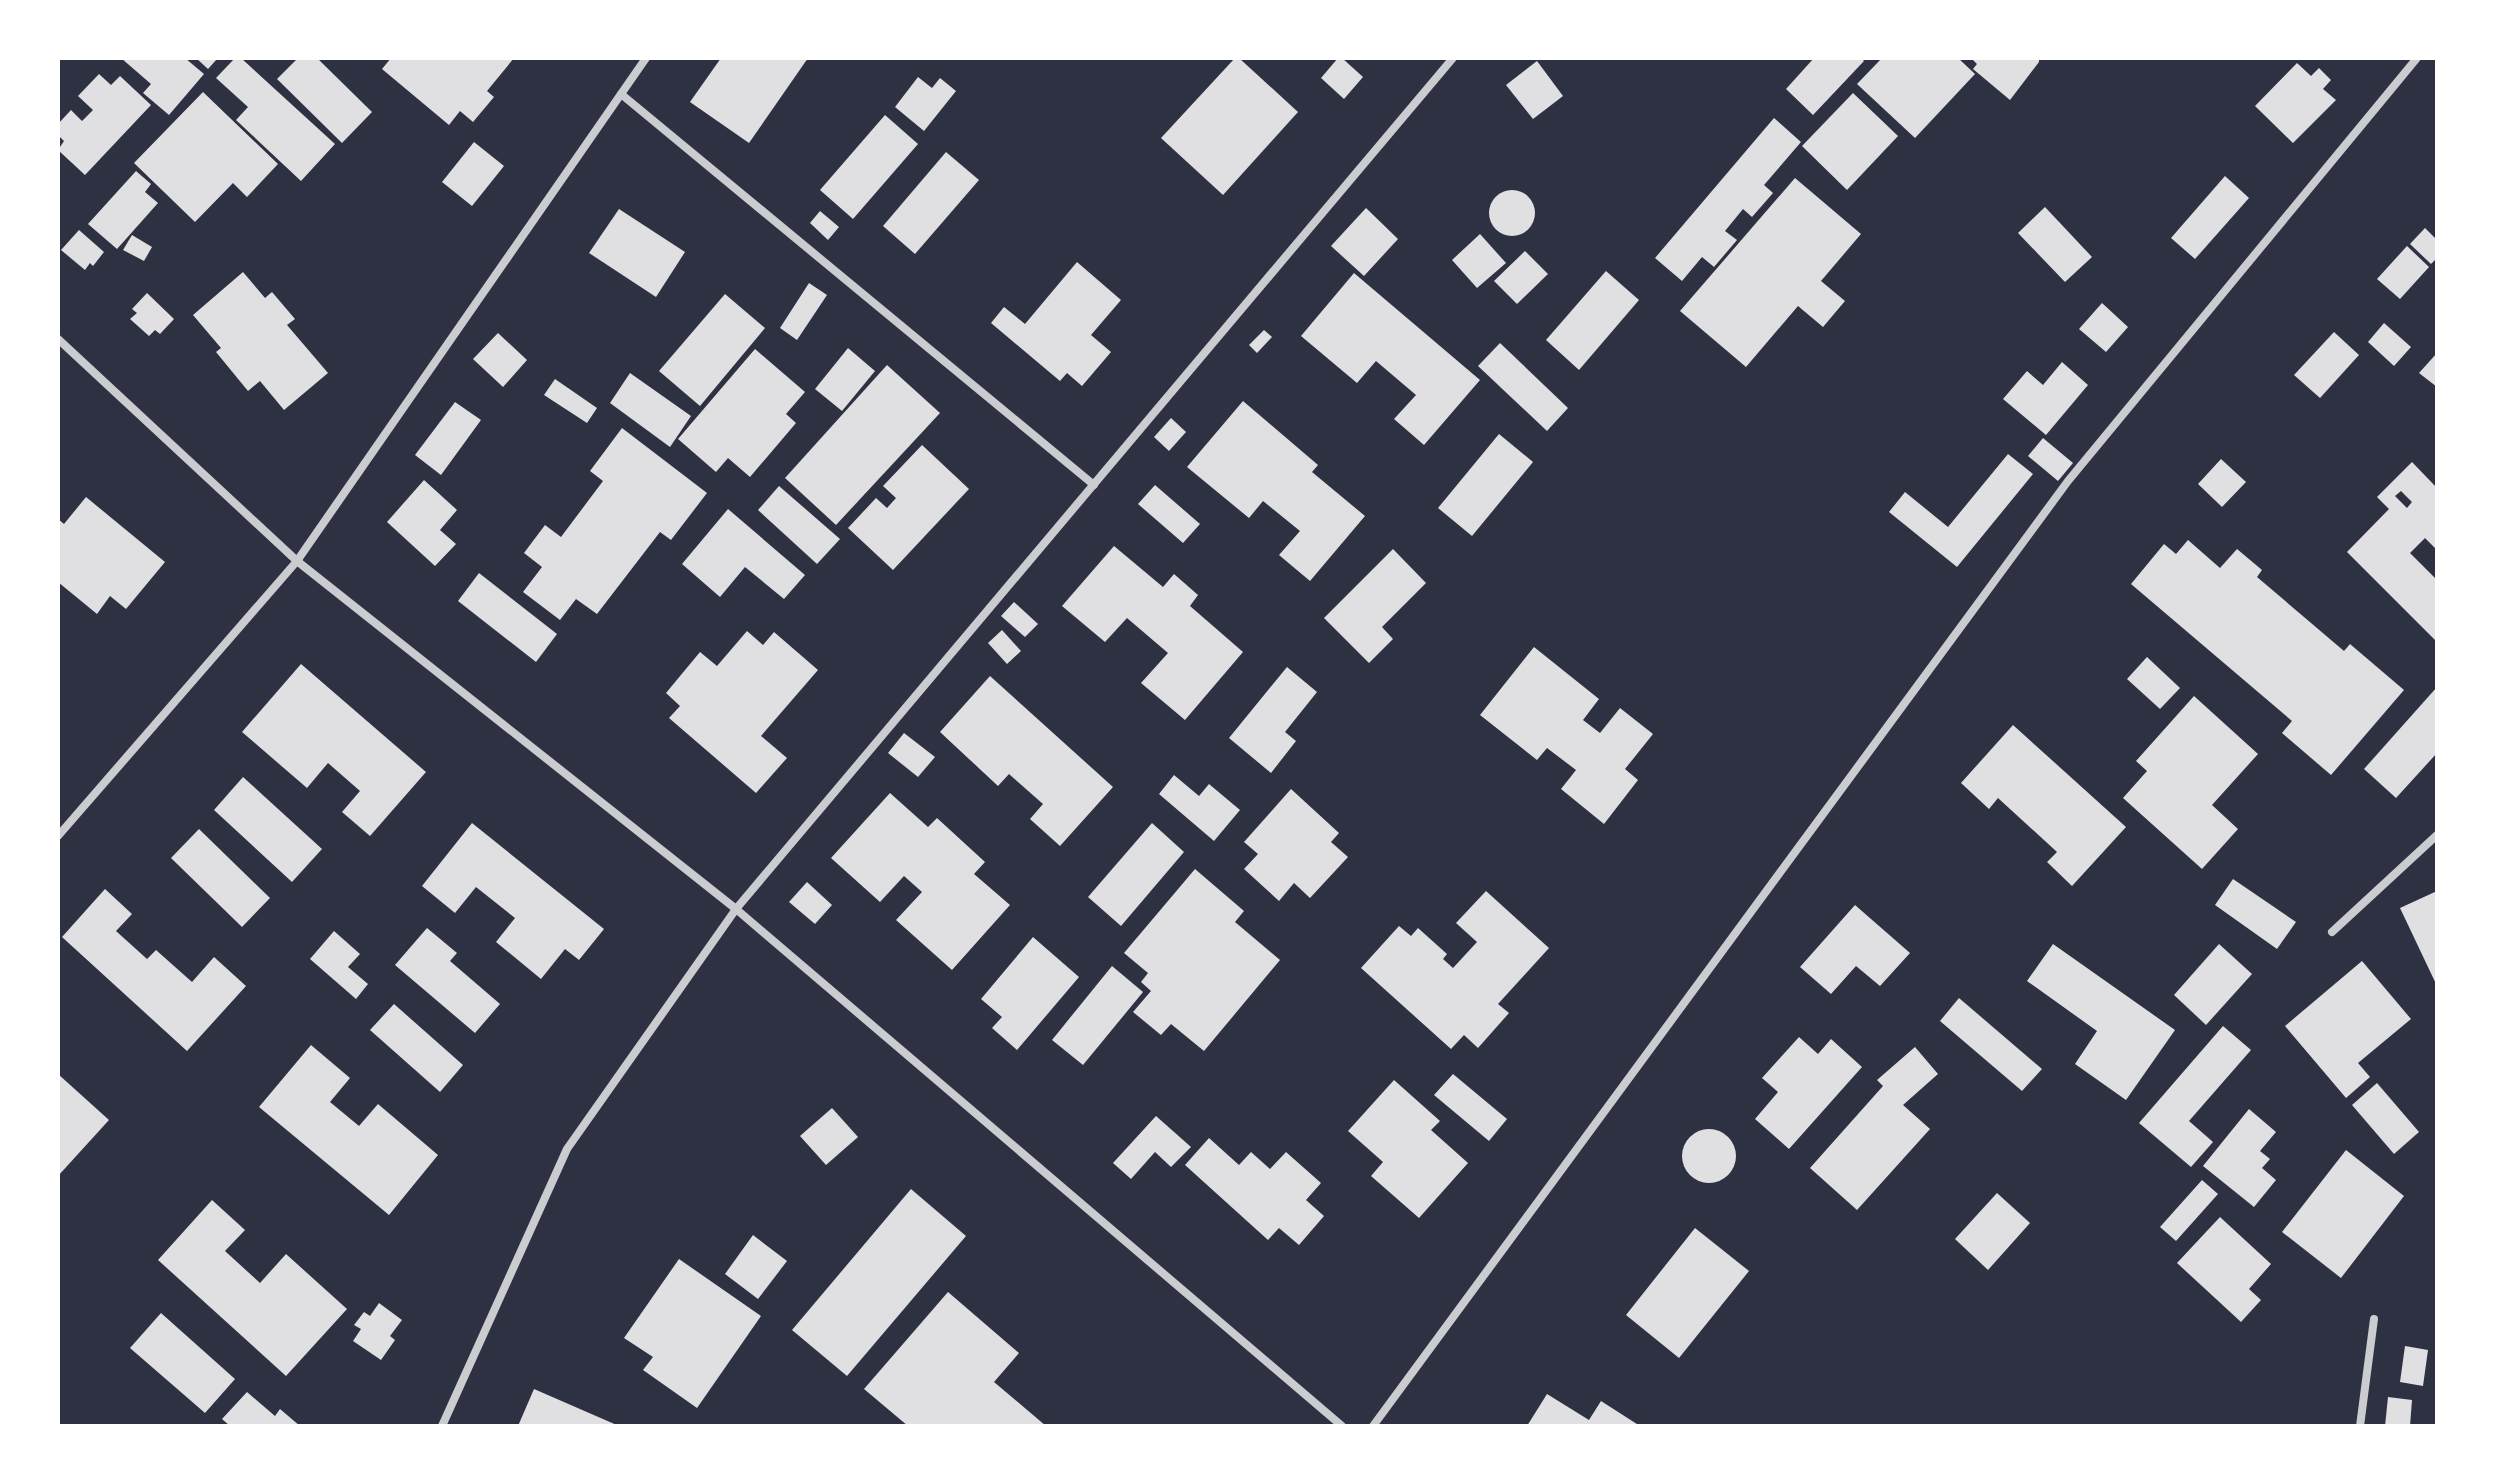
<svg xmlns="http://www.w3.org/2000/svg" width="2495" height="1484" font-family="Arial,sans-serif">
<rect width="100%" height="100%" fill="#2d3142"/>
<g fill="#e0e0e3" fill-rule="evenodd">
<path d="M121 58H185L204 74 169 115 143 93 151 84Z"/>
<path d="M196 58H218L208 69Z"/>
<path d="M235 58H241L335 144 301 181 236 120 248 107 216 78Z"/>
<path d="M298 58H317L372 112 342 143 277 79Z"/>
<path d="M391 58H514L487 91 494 97 473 122 460 111 449 125 382 69Z"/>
<path d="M721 58H808L749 143 690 102Z"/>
<path d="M1235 58H1239L1298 112 1223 195 1161 138Z"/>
<path d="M1338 58H1342L1363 77 1344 99 1321 78Z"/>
<path d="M1814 58H1861L1864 61 1813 115 1786 89Z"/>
<path d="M1882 58H1958L1975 74 1915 138 1857 84Z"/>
<path d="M1971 58H2039V62L2010 100 1973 69 1977 64Z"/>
<path d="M1537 61 1563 96 1533 119 1506 85Z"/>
<path d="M2297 63 2311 76 2319 68 2331 80 2323 89 2336 100 2293 143 2255 106Z"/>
<path d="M99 74 111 85 120 76 151 105 85 175 58 150 64 141 58 135V124L71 110 82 121 93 110 78 96Z"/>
<path d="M918 77 932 88 940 78 956 91 924 131 895 107Z"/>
<path d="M203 92 278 164 247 197 233 183 195 222 134 163Z"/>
<path d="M1853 93 1898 136 1847 190 1802 146Z"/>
<path d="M885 115 918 144 853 219 820 190Z"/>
<path d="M1774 118 1801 142 1764 185 1773 193 1752 217 1743 209 1725 231 1737 240 1714 267 1702 257 1682 281 1655 258Z"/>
<path d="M474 142 504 166 472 206 442 182Z"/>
<path d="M946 152 979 180 915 254 883 226Z"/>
<path d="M136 171 151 184 145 192 158 203 117 249 88 224Z"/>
<path d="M2225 176 2249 198 2195 259 2171 238Z"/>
<path d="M1795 178 1861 234 1821 281 1845 301 1823 327 1798 306 1746 367 1680 311Z"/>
<circle cx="1512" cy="213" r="23"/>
<path d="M2045 207 2092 257 2065 282 2018 233Z"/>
<path d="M1366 208 1398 239 1364 276 1331 246Z"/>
<path d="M619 209 685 252 656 297 589 253Z"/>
<path d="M820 211 839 227 828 240 810 223Z"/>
<path d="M2425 228 2437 240V258L2431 264 2410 244Z"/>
<path d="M79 230 104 252 93 266 90 263 85 270 61 250Z"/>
<path d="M1480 234 1506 263 1477 288 1452 260Z"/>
<path d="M132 235 152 247 144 261 123 250Z"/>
<path d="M2407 246 2429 267 2400 299 2377 279Z"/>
<path d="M1525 251 1548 274 1517 304 1494 281Z"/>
<path d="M1077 262 1121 300 1091 335 1111 352 1082 386 1067 373 1060 381 991 323 1004 307 1025 324Z"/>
<path d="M1606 271 1639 300 1579 370 1546 340Z"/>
<path d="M243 272 265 298 272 292 295 319 287 325 328 373 284 410 260 381 248 391 216 352 221 348 193 315Z"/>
<path d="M1354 273 1480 380 1424 445 1394 419 1416 395 1376 361 1357 383 1301 336Z"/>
<path d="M809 283 827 295 797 340 780 328Z"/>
<path d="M147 293 174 319 160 334 155 330 149 336 130 319 137 313 132 309Z"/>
<path d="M725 294 765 328 700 406 659 371Z"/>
<path d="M2102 303 2128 327 2106 352 2079 329Z"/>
<path d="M2384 323 2411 347 2394 366 2368 342Z"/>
<path d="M1264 330 1272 337 1257 353 1249 345Z"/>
<path d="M2334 332 2359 355 2320 398 2294 375Z"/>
<path d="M498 333 527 360 503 387 473 359Z"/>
<path d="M1500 343 1568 408 1547 431 1478 366Z"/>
<path d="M848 348 875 371 842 411 815 389Z"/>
<path d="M755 349 805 392 786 414 796 423 750 477 728 458 716 472 678 439Z"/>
<path d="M2437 353V387L2419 373Z"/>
<path d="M2062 362 2088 385 2046 435 2003 399 2027 371 2043 385Z"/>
<path d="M887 365 940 413 836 525 785 478Z"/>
<path d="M630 373 691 416 670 447 610 403Z"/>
<path d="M555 379 597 408 587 423 544 395Z"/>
<path d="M1243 401 1318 465 1312 472 1365 516 1310 581 1279 555 1300 531 1263 501 1249 518 1187 467Z"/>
<path d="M455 402 481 420 441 475 415 455Z"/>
<path d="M1171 418 1186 432 1169 451 1154 437Z"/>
<path d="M622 428 707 493 671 540 660 532 597 614 576 599 560 620 523 592 542 567 524 553 545 525 561 537 603 481 590 471Z"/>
<path d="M1499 434 1533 462 1472 536 1438 508Z"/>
<path d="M2043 438 2073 463 2058 481 2028 456Z"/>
<path d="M922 445 969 489 893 570 848 528 876 498 887 508 896 498 883 486Z"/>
<path d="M2008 454 2033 474 1957 567 1889 512 1905 492 1948 527Z"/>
<path d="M2221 459 2246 482 2222 507 2198 484Z"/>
<path d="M2412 462 2437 488V550L2425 538 2410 553 2435 578 2437 576V642L2347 552 2389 509 2377 497ZM2401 491 2412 502 2407 508 2395 496Z"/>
<path d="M424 480 457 510 440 530 456 544 435 566 387 522Z"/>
<path d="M1155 485 1200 524 1183 543 1138 504Z"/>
<path d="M779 486 840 539 817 564 758 510Z"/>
<path d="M86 497 165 562 126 609 110 596 97 614 58 582V519L64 524Z"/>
<path d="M728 509 805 575 784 599 745 567 720 597 682 564Z"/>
<path d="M2188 540 2220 568 2237 549 2262 570 2257 577 2344 651 2350 644 2404 690 2331 775 2282 733 2292 721 2131 584 2164 544 2176 554Z"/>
<path d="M1114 546 1163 587 1174 574 1198 595 1190 606 1243 652 1185 720 1141 683 1168 653 1127 618 1105 642 1062 606Z"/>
<path d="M1393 549 1426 583 1382 627 1393 639 1369 663 1324 618Z"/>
<path d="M479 573 557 634 536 662 458 601Z"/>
<path d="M1014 602 1038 624 1025 637 1001 616Z"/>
<path d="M1002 630 1021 651 1007 664 988 643Z"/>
<path d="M747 631 763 645 774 632 818 670 761 736 787 758 756 793 669 718 680 706 666 693 700 652 717 666Z"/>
<path d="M1534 647 1599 699 1583 720 1600 733 1620 708 1653 734 1625 769 1638 780 1604 824 1561 789 1576 770 1547 748 1537 760 1480 715Z"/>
<path d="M2147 657 2180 688 2160 709 2127 679Z"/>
<path d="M301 664 426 772 370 836 342 812 360 791 328 763 307 788 242 732Z"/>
<path d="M1287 667 1317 692 1285 732 1296 741 1271 773 1229 738Z"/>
<path d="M990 676 1113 787 1060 846 1030 819 1043 804 1009 774 998 786 940 732Z"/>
<path d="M2437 687V753L2396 798 2364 769Z"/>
<path d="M2194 696 2258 754 2212 805 2238 829 2202 869 2123 798 2147 771 2136 761Z"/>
<path d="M2013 725 2126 827 2072 886 2047 862 2057 852 1998 798 1989 809 1961 783Z"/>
<path d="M904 733 935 757 918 777 888 753Z"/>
<path d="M1174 775 1199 796 1209 784 1240 810 1214 841 1159 794Z"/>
<path d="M243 777 322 849 292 882 214 810Z"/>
<path d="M1291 789 1339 833 1331 842 1348 857 1310 898 1294 883 1279 901 1244 869 1258 854 1244 842Z"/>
<path d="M890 793 928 827 937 818 985 862 974 874 1010 905 952 970 896 920 922 892 904 876 880 902 831 858Z"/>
<path d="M472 823 604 929 579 960 565 949 541 979 496 942 515 918 476 887 455 913 422 886Z"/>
<path d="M1152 823 1184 852 1121 926 1088 897Z"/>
<path d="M199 829 270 898 242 927 171 858Z"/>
<path d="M1195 869 1244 911 1235 922 1280 960 1204 1051 1171 1024 1161 1035 1133 1012 1151 991 1141 982 1148 973 1124 953Z"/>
<path d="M2233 879 2296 922 2277 949 2215 905Z"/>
<path d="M807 882 832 905 815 924 789 902Z"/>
<path d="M105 889 132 914 116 931 147 959 156 950 192 982 214 957 246 986 187 1051 62 937Z"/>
<path d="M1486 891 1549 948 1498 1004 1509 1013 1478 1048 1464 1035 1451 1049 1361 968 1399 926 1411 936 1418 928 1447 954 1443 959 1453 968 1477 942 1456 923Z"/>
<path d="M2437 891V986L2400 908Z"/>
<path d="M1855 905 1910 953 1880 986 1856 966 1831 994 1800 967Z"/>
<path d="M427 928 457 953 450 961 500 1004 475 1033 395 965Z"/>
<path d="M334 931 360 954 348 967 368 984 356 999 310 959Z"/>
<path d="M1033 937 1079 977 1017 1050 992 1028 1002 1017 981 999Z"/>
<path d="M2053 944 2175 1030 2126 1100 2075 1064 2097 1031 2027 981Z"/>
<path d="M2219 944 2252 974 2206 1025 2174 995Z"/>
<path d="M2362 961 2411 1019 2358 1063 2370 1077 2346 1098 2285 1026Z"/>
<path d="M1112 966 1143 992 1083 1065 1052 1040Z"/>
<path d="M1959 998 2042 1069 2022 1091 1940 1021Z"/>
<path d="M394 1004 463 1065 440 1092 370 1030Z"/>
<path d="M2223 1026 2251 1050 2189 1121 2213 1142 2191 1167 2139 1123Z"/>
<path d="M1799 1037 1818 1054 1831 1039 1862 1067 1789 1149 1755 1119 1778 1092 1762 1078Z"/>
<path d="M311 1045 350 1078 330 1102 359 1126 378 1104 438 1155 389 1215 259 1107Z"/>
<path d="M1915 1047 1938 1074 1903 1105 1930 1129 1857 1210 1810 1168 1883 1086 1877 1080Z"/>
<path d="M58 1074 109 1120 58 1176Z"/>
<path d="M1453 1074 1507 1119 1489 1141 1434 1095Z"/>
<path d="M1394 1080 1440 1121 1431 1130 1468 1163 1419 1218 1371 1176 1383 1162 1348 1131Z"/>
<path d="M2377 1083 2419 1132 2394 1154 2352 1105Z"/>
<path d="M832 1108 858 1137 826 1165 800 1136Z"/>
<path d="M2249 1109 2276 1132 2260 1151 2270 1159 2262 1168 2276 1180 2254 1207 2203 1166Z"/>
<path d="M1156 1116 1191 1147 1171 1167 1155 1152 1131 1179 1113 1163Z"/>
<circle cx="1709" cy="1156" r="27"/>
<path d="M1209 1138 1239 1165 1251 1152 1270 1169 1286 1152 1321 1183 1306 1200 1324 1216 1299 1245 1279 1228 1268 1240 1185 1165Z"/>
<path d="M2346 1150 2404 1196 2341 1278 2282 1232Z"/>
<path d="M2202 1180 2218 1194 2176 1241 2160 1227Z"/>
<path d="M911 1189 966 1236 847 1376 792 1330Z"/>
<path d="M1997 1193 2030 1223 1988 1270 1955 1239Z"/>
<path d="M212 1200 245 1230 225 1251 260 1283 286 1254 347 1309 286 1376 158 1260Z"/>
<path d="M2220 1217 2271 1264 2249 1289 2261 1300 2241 1322 2177 1263Z"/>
<path d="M1695 1228 1749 1271 1679 1358 1626 1315Z"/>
<path d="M753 1235 787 1261 758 1299 725 1274Z"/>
<path d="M679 1259 761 1316 697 1408 643 1370 653 1357 624 1338Z"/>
<path d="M948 1292 1019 1353 994 1382 1046 1426H908L864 1389Z"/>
<path d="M379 1303 402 1320 390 1336 395 1340 381 1360 353 1341 361 1329 354 1325 364 1312 370 1316Z"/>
<path d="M161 1313 235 1379 205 1413 130 1348Z"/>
<path d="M2405 1346 2428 1350 2423 1386 2400 1382Z"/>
<path d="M534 1389 619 1426H518Z"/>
<path d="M247 1392 275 1416 280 1409 300 1426H230L222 1419Z"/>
<path d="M1547 1394 1589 1420 1601 1401 1640 1426H1527Z"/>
<path d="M2388 1397 2412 1400 2410 1426H2385Z"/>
</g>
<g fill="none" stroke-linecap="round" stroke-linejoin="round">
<g stroke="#caccd0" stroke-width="8">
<path d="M621 94 1094 485"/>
<path d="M58 339 297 561 736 909 1342 1426"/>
<path d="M58 836 297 561 646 58"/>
<path d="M2332 932 2437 835"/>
<path d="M442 1426 567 1149 736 909 1453 58"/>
<path d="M1373 1426 2068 481 2417 58"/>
<path d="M2360 1426 2374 1319"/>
</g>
</g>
<rect width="2495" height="1484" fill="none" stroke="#ffffff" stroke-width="120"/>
</svg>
